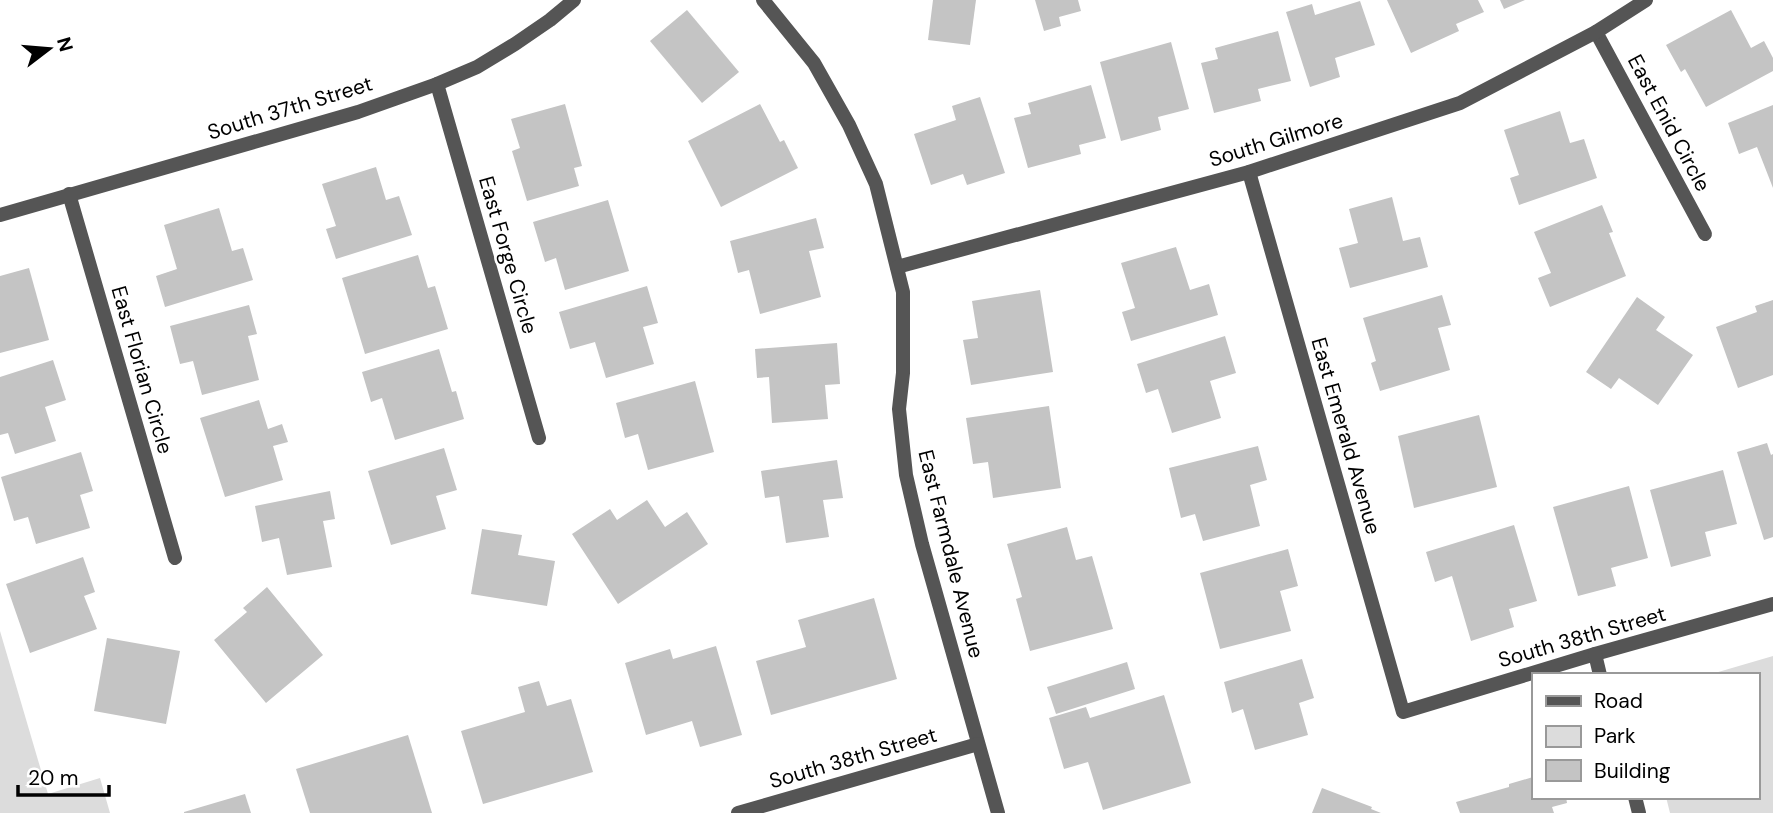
<svg xmlns="http://www.w3.org/2000/svg" width="1773" height="813" font-family="'DM Sans',sans-serif">
<rect width="100%" height="100%" fill="#fff"/>
<g fill="#dcdcdc">
<path d="M0 631 48 794 100 778 110 813H0Z"/>
<path d="M1773 656V813H1670L1666 797H1757V675H1708Z"/>
</g>
<g fill="#c4c4c4">
<path d="M933 0H976L970 45 928 40Z"/>
<path d="M1035 0H1078L1081 11 1059 17 1061 26 1044 31Z"/>
<path d="M1387 0H1478L1484 12 1456 24 1459 31 1411 53Z"/>
<path d="M1500 0H1525L1504 9Z"/>
<path d="M1360 1 1375 45 1335 58 1340 77 1310 87 1286 12 1312 4 1315 15Z"/>
<path d="M687 10 739 72 702 103 650 41Z"/>
<path d="M1731 10 1751 48 1764 41 1773 58V71L1706 107 1685 69 1681 72 1666 45Z"/>
<path d="M1278 31 1291 81 1258 89 1261 101 1214 113 1201 63 1218 59 1215 48Z"/>
<path d="M1171 42 1189 109 1158 117 1161 130 1121 141 1100 62Z"/>
<path d="M1091 85 1106 138 1079 145 1081 154 1028 168 1014 118 1031 114 1028 103Z"/>
<path d="M980 97 1005 173 967 185 963 174 931 185 914 134 956 120 952 106Z"/>
<path d="M565 104 582 166 574 168 579 186 527 201 512 151 520 148 511 119Z"/>
<path d="M760 104 780 142 784 140 798 168 721 207 688 141Z"/>
<path d="M1773 105V188L1757 147 1739 154 1728 123Z"/>
<path d="M1560 111 1570 143 1584 139 1597 178 1519 205 1510 178 1519 175 1504 130Z"/>
<path d="M376 167 386 200 399 196 412 235 336 259 326 229 336 226 322 184Z"/>
<path d="M1392 197 1403 241 1420 237 1428 267 1350 288 1339 248 1358 243 1349 209Z"/>
<path d="M608 200 629 271 565 290 556 258 545 262 533 222Z"/>
<path d="M1602 205 1613 232 1609 233 1626 276 1550 307 1538 278 1551 273 1534 232Z"/>
<path d="M219 208 232 251 243 248 253 280 165 307 156 276 177 269 164 225Z"/>
<path d="M816 218 824 248 809 251 821 297 760 314 749 270 738 273 730 241Z"/>
<path d="M1176 247 1190 290 1209 284 1218 315 1131 341 1122 312 1135 308 1121 263Z"/>
<path d="M418 255 428 288 435 286 448 329 365 354 342 278Z"/>
<path d="M29 268 49 340 0 353V276Z"/>
<path d="M647 286 658 323 643 327 654 364 606 378 595 342 570 349 559 312Z"/>
<path d="M1040 290 1053 372 971 385 963 340 978 338 972 301Z"/>
<path d="M1442 295 1451 325 1438 328 1450 370 1380 391 1371 363 1376 361 1363 318Z"/>
<path d="M1637 297 1665 317 1656 330 1693 355 1658 405 1619 378 1611 389 1586 372Z"/>
<path d="M1773 300V375L1738 388 1716 327 1757 312 1755 306Z"/>
<path d="M249 305 257 334 248 336 259 380 202 395 193 361 180 364 170 326Z"/>
<path d="M1225 336 1236 373 1210 381 1221 418 1172 433 1158 389 1146 393 1137 364Z"/>
<path d="M837 343 840 384 825 385 828 419 772 423 769 377 757 378 755 349Z"/>
<path d="M439 349 452 392 456 391 464 419 395 440 382 398 371 402 362 372Z"/>
<path d="M53 360 66 400 45 407 56 441 15 454 8 433 0 435V377Z"/>
<path d="M695 381 714 452 648 470 638 434 625 438 616 403Z"/>
<path d="M259 400 268 429 282 424 288 442 273 446 283 480 225 497 200 418Z"/>
<path d="M1049 406 1061 488 993 498 988 462 973 464 966 418Z"/>
<path d="M1479 415 1497 487 1414 508 1398 436Z"/>
<path d="M1767 443 1771 455 1773 454V537L1764 540 1737 452Z"/>
<path d="M1258 446 1267 480 1250 485 1260 526 1203 541 1195 514 1181 518 1169 468Z"/>
<path d="M444 448 457 490 436 496 446 529 391 545 368 471Z"/>
<path d="M81 452 93 491 80 495 90 528 36 544 28 517 14 521 1 477Z"/>
<path d="M837 460 843 498 823 500 829 537 786 543 779 496 765 498 761 471Z"/>
<path d="M1723 470 1737 524 1705 532 1711 556 1671 567 1650 490Z"/>
<path d="M1629 486 1648 558 1611 568 1616 586 1578 596 1553 507Z"/>
<path d="M330 491 335 519 323 521 332 567 287 575 279 538 262 542 255 506Z"/>
<path d="M647 500 665 527 687 512 708 544 618 604 572 534 610 509 617 520Z"/>
<path d="M1514 525 1537 601 1509 609 1514 627 1471 641 1452 576 1435 582 1426 552Z"/>
<path d="M1067 527 1076 560 1092 556 1113 629 1030 651 1016 599 1022 597 1007 544Z"/>
<path d="M482 529 522 535 518 555 555 561 547 606 471 594Z"/>
<path d="M1288 549 1298 586 1280 591 1291 631 1220 649 1200 573Z"/>
<path d="M83 557 95 592 84 596 97 629 30 653 6 584Z"/>
<path d="M267 587 323 655 266 703 214 640 247 612 243 608Z"/>
<path d="M874 598 897 679 771 715 756 661 806 647 798 620Z"/>
<path d="M107 638 180 651 166 724 94 711Z"/>
<path d="M716 646 742 735 700 747 692 721 646 735 625 663 670 649 673 659Z"/>
<path d="M1302 659 1314 698 1299 703 1308 735 1255 750 1243 709 1232 713 1224 682Z"/>
<path d="M1127 662 1135 689 1056 714 1047 687Z"/>
<path d="M539 681 547 706 571 699 593 772 483 804 461 731 525 712 518 687Z"/>
<path d="M1164 695 1191 783 1103 810 1088 762 1064 769 1049 718 1086 707 1090 718Z"/>
<path d="M408 735 432 813H310L296 769Z"/>
<path d="M1533 777V797H1566L1567 803 1552 807 1554 813H1460L1456 802 1509 787V784Z"/>
<path d="M1322 788 1372 807 1371 809 1381 813H1312Z"/>
<path d="M245 794 251 813H184V812Z"/>
</g>
<g fill="none" stroke-linecap="round" stroke-linejoin="round">
<g stroke="#555" stroke-width="14">
<path d="M763 0 814 63 849 125 876 184 903 292V373L899 409 906 475 922 544 998 813"/>
<path d="M1596 32 1705 234"/>
<path d="M437 84 539 438"/>
<path d="M1249 172 1403 712 1595 654 1773 604"/>
<path d="M69 194 175 558"/>
<path d="M0 215 358 112 437 84 477 67 515 44 550 20 574 0"/>
<path d="M897 267 1249 172 1460 103 1596 32 1646 0"/>
<path d="M1595 654 1600 675"/>
<path d="M1635 797 1639 813"/>
<path d="M738 813 978 744"/>
</g>
</g>
<g text-anchor="middle" stroke-width="5" stroke-linejoin="round" paint-order="stroke">
<g font-size="21" fill="#000" stroke="#fff">
<text transform="translate(290 108) rotate(-17)" y="7">South 37th Street</text>
<text transform="translate(1669 123) rotate(62)" y="7">East Enid Circle</text>
<text transform="translate(1276 140) rotate(-17)" y="7">South Gilmore</text>
<text transform="translate(508 255) rotate(74)" y="7">East Forge Circle</text>
<text transform="translate(142 370) rotate(74)" y="7">East Florian Circle</text>
<text transform="translate(1346 436) rotate(74)" y="7">East Emerald Avenue</text>
<text transform="translate(951 554) rotate(76)" y="7">East Farmdale Avenue</text>
<text transform="translate(1582 637) rotate(-16)" y="7">South 38th Street</text>
<text transform="translate(853 758) rotate(-16)" y="7">South 38th Street</text>
</g>
</g>
<rect x="1532" y="673" width="228" height="126" fill="#ffffff" stroke="#999999" stroke-width="2"/>
<rect x="1546" y="696" width="35" height="10" fill="#555555" stroke="#999999" stroke-width="2"/>
<text x="1594" y="708" font-size="21" fill="#000000">Road</text>
<rect x="1546" y="726" width="35" height="21" fill="#dcdcdc" stroke="#999999" stroke-width="2"/>
<text x="1594" y="743" font-size="21" fill="#000000">Park</text>
<rect x="1546" y="760" width="35" height="21" fill="#c4c4c4" stroke="#999999" stroke-width="2"/>
<text x="1594" y="778" font-size="21" fill="#000000">Building</text>
<g transform="translate(49 49) rotate(74)" stroke="#ffffff" stroke-width="5" paint-order="stroke">
<path d="M0-5L12 26L0 18L-12 26Z" fill="#000000"/>
<text y="-10" font-size="19" font-weight="bold" text-anchor="middle" fill="#000000">N</text>
</g>
<path d="M18 785v10h91v-10" fill="none" stroke="#000000" stroke-width="3.5"/>
<text x="28" y="785" font-size="21" fill="#000000" stroke="#ffffff" stroke-width="5" paint-order="stroke">20 m</text>
</svg>
